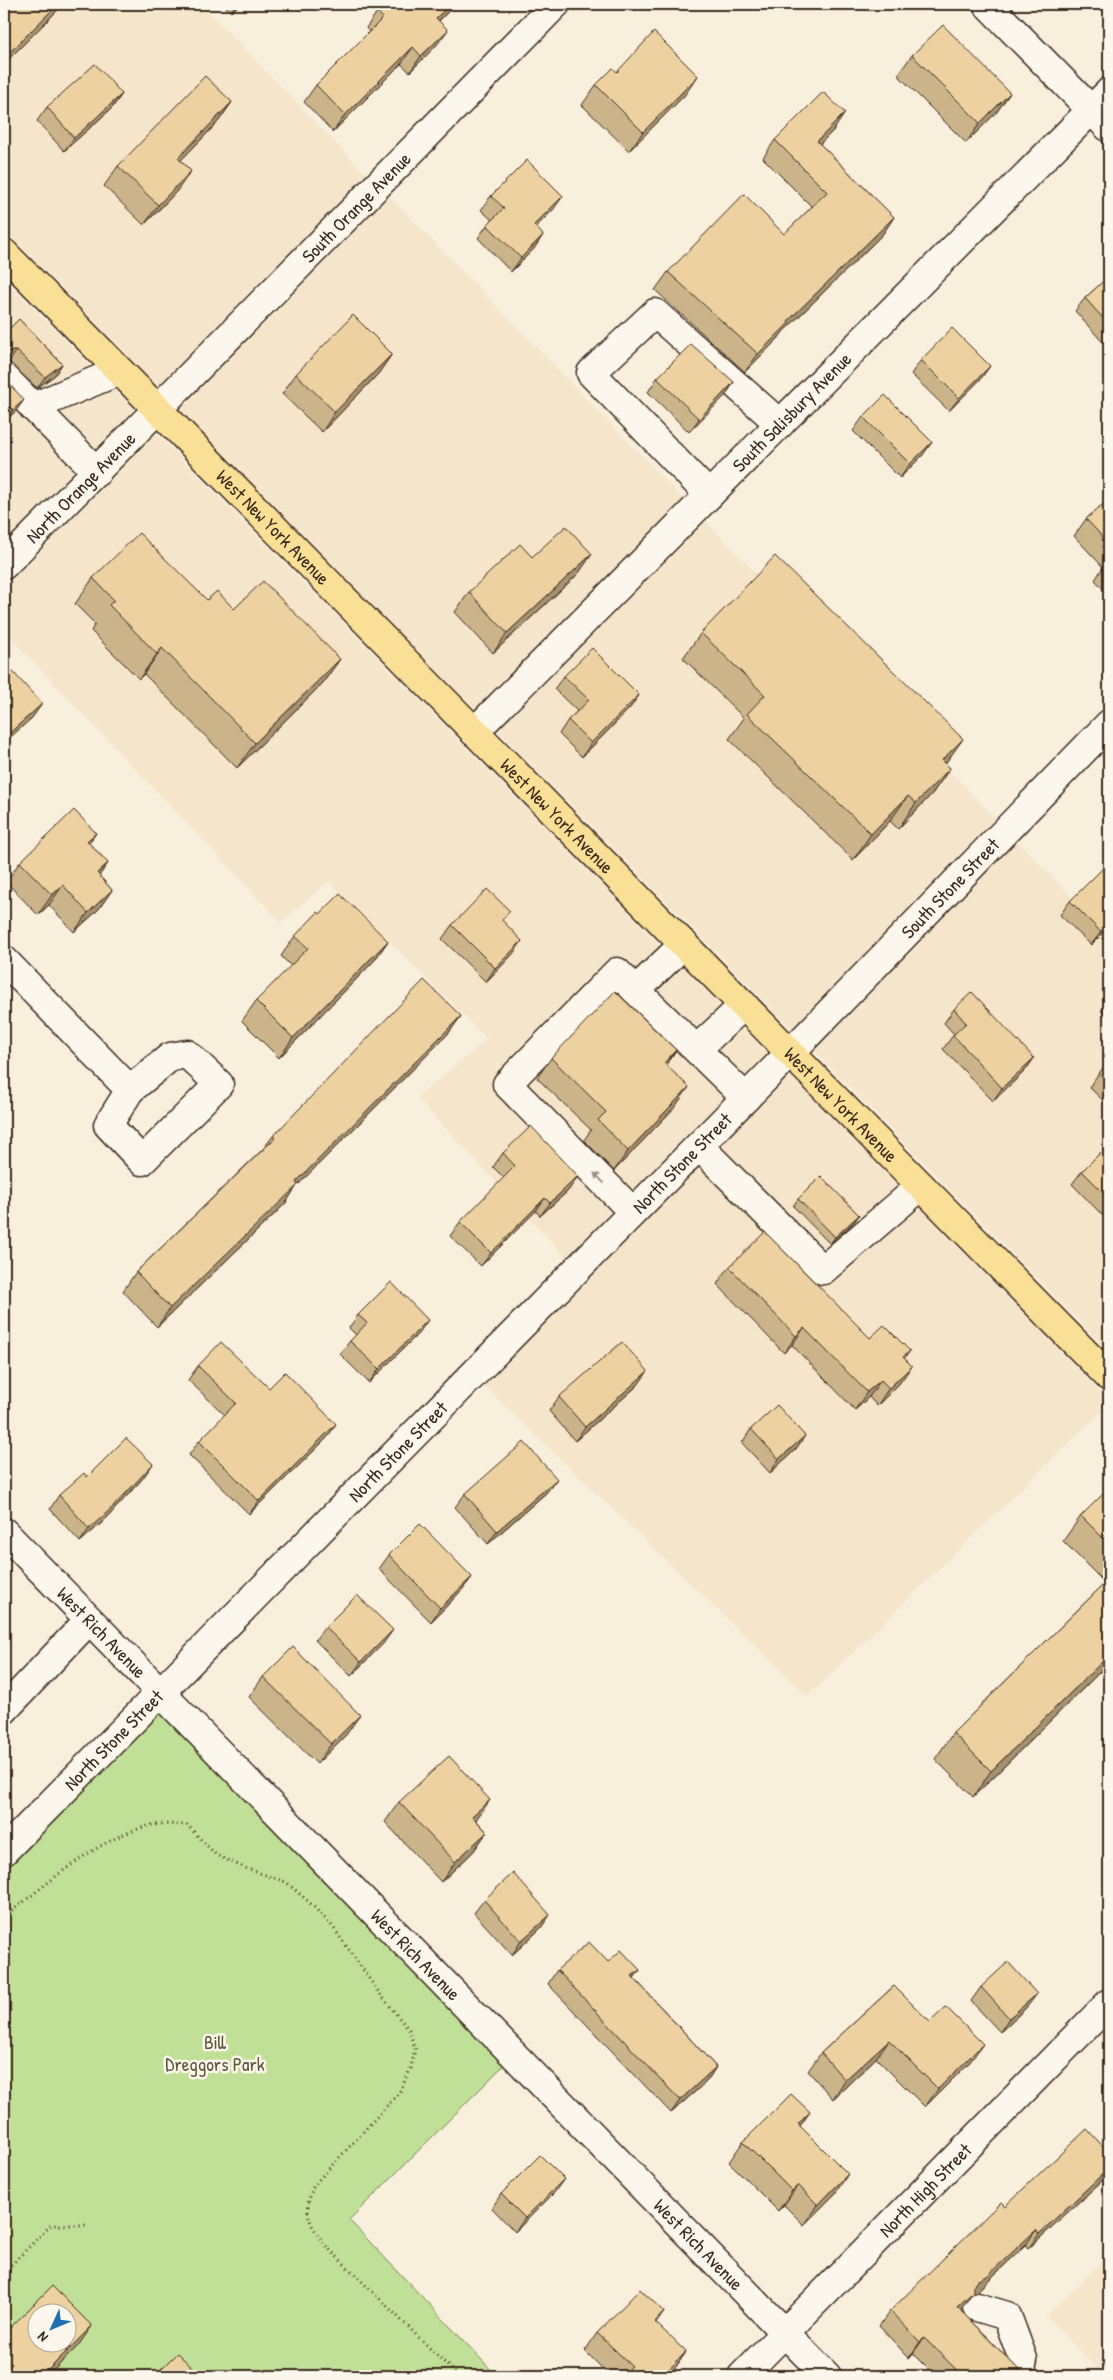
<svg xmlns="http://www.w3.org/2000/svg" width="1113" height="2380" font-family="'Patrick Hand',sans-serif">
<rect width="100%" height="100%" fill="#f8efdd"/>
<filter id="ink" filterUnits="userSpaceOnUse"><feTurbulence type="fractalNoise" baseFrequency=".02" numOctaves="2"/><feDisplacementMap in="SourceGraphic" scale="10" xChannelSelector="R" yChannelSelector="G"/><feConvolveMatrix kernelMatrix="1 2 1 2 8 2 1 2 1" color-interpolation-filters="sRGB"/></filter>
<g filter="url(#ink)">
<g fill="#f5e6cb">
<path d="M4 4H201L367 175 159 387 4 229Z"/>
<path d="M389 196 684 499 475 709 180 409Z"/>
<path d="M4 278 135 411 4 544Z"/>
<path d="M156 433 768 1054 567 1258 417 1098 487 1039 329 881 281 922 4 631V587Z"/>
<path d="M705 521 996 819 792 1029 497 730Z"/>
<path d="M1017 841 1109 935V1346L1106 1349 814 1051Z"/>
<path d="M790 1075 1109 1401V1404L808 1696 484 1386Z"/>
<path d="M1109 2255V2376H1104L1046 2316Z"/>
</g>
<path fill="#c0df97" stroke="#7e845a" fill-rule="evenodd" d="M161 1693 514 2055 349 2220 497 2376H4V1851ZM38 2312H68V2342H38Z"/>
<g fill="none" stroke-linecap="round" stroke-linejoin="round">
<g stroke="#3b2a1e" stroke-width="31">
<g id="minor">
<path d="M987 4 1109 128"/>
<path d="M4 377 97 472"/>
<path d="M33 407 119 371"/>
<path d="M709 495 591 373 655 313 780 424"/>
<path id="s1" d="M4 565 556 4"/>
<path id="s2" d="M474 732 1109 92"/>
<path d="M4 960 130 1090 170 1057 187 1054 219 1084 142 1161 108 1125 130 1090"/>
<path d="M636 990 684 944"/>
<path d="M697 1049 744 1005"/>
<path d="M699 1146 823 1270 921 1186"/>
<path d="M633 1212 507 1084 617 972 746 1098"/>
<path id="s3" d="M4 1532 827 2376"/>
<path d="M4 1710 89 1620"/>
<path id="s4" d="M4 1851 791 1052 1109 724"/>
<path d="M977 2307 1007 2316 1023 2359 1020 2376"/>
<path id="s5" d="M742 2376 1109 2003"/>
</g>
</g>
<g stroke="#3b2a1e" stroke-width="31">
<g id="major">
<path id="s6" d="M4 253 1109 1377"/>
</g>
</g>
<g stroke="#3b2a1e" stroke-width="3" stroke-dasharray="1 4" stroke-linecap="butt">
<path d="M4 1917C49 1883 96 1838 152 1825 163 1823 176 1825 187 1825L216 1855 245 1868 286 1882 309 1902 333 1927 380 1994 409 2030 415 2049 411 2068 399 2093 314 2185C302 2213 309 2224 327 2247L458 2376"/>
<path d="M4 2272 51 2225H88"/>
</g>
<use href="#minor" stroke="#fbf7ec" stroke-width="28"/>
<use href="#major" stroke="#fadf96" stroke-width="28"/>
</g>
<g fill="#ccb48a" stroke="#3b2a1e">
<path d="M4 4 61 7 4 64Z"/>
<path d="M223 4H240L231 12Z"/>
<path d="M385 4H456L439 21 436 46 410 72 401 64 333 132 304 102 316 85 369 32 366 28 377 12Z"/>
<path d="M912 55 1010 93 996 113 966 143 898 75Z"/>
<path d="M617 72 684 96 629 151 582 105 596 85Z"/>
<path d="M122 94 112 108 64 151 37 121 47 107Z"/>
<path d="M232 102 218 122 180 161 177 191 144 225 104 186 118 166Z"/>
<path d="M833 131 820 144 894 217 882 235 783 332 777 340 745 372 655 290 668 272 784 234 812 207 763 158 775 140Z"/>
<path d="M491 196 553 210 536 227 534 249 511 272 478 238 487 225 492 220 481 210Z"/>
<path d="M1109 276V346L1107 347 1075 311 1085 298Z"/>
<path d="M19 319 62 364 55 375 37 388 9 362Z"/>
<path d="M392 354 378 374 322 432 282 394 296 374Z"/>
<path d="M921 360 980 380 949 411 911 374Z"/>
<path d="M4 378 16 411 5 421 4 420Z"/>
<path d="M657 378 734 382 725 396 689 432 648 392Z"/>
<path d="M863 417 932 442 922 456 900 478 853 431Z"/>
<path d="M1109 499V595L1095 580 1103 567 1074 536 1086 519Z"/>
<path d="M592 554 578 574 493 653 455 612 469 592 532 557Z"/>
<path d="M93 578 207 600 234 609 340 659 322 684 237 768 144 674 139 679 91 631 95 624 75 604Z"/>
<path d="M701 633 945 763 950 768 932 794 898 829 890 821 853 860 729 739 744 718 683 658Z"/>
<path d="M564 676 639 695 630 708 582 757 559 734 568 720 577 711 554 689Z"/>
<path d="M96 833 89 843 108 863 99 876 112 890 98 910 74 932 49 905 38 915 6 882 20 862Z"/>
<path d="M1070 901 1109 927 1091 945 1060 915Z"/>
<path d="M320 914 388 941 374 961 279 1058 242 1021 256 1001 291 966 281 956 295 936Z"/>
<path d="M503 921 513 954 486 982 442 939 452 925Z"/>
<path d="M1109 1001V1019L1101 1011Z"/>
<path d="M954 1009 1034 1058 1025 1071 993 1101 943 1049 954 1034 944 1023Z"/>
<path d="M461 1016 448 1034 296 1187 285 1204 157 1327 123 1291 136 1272 263 1149 273 1136Z"/>
<path d="M676 1050 666 1065 675 1107 614 1171 584 1140 591 1130 537 1078 551 1058Z"/>
<path d="M1109 1062V1106L1089 1087 1099 1073Z"/>
<path d="M1109 1144V1222L1072 1184 1082 1171Z"/>
<path d="M503 1153 569 1190 540 1216 536 1211 481 1266 450 1236 460 1222 504 1178 493 1167Z"/>
<path d="M798 1199 859 1215 854 1222 830 1244 793 1206Z"/>
<path d="M729 1267 870 1338 910 1351 904 1359 899 1384 877 1406 869 1397 855 1410 792 1345 784 1353 717 1284Z"/>
<path d="M358 1315 419 1333 369 1383 340 1354 350 1341 356 1335 349 1328Z"/>
<path d="M198 1366 269 1388 327 1438 249 1514 189 1455 199 1441 225 1415 188 1380Z"/>
<path d="M638 1385 575 1441 549 1411 559 1397Z"/>
<path d="M751 1429 796 1449 770 1473 742 1443Z"/>
<path d="M143 1478 105 1520 80 1542 50 1509 59 1495Z"/>
<path d="M1109 1488V1663L973 1797 935 1759 953 1733 1105 1583 1063 1541 1081 1516Z"/>
<path d="M547 1492 488 1544 455 1507 465 1494Z"/>
<path d="M389 1555 472 1577 462 1590 431 1622 379 1569Z"/>
<path d="M325 1627 383 1644 351 1676 315 1640Z"/>
<path d="M263 1677 346 1735 317 1764 249 1697Z"/>
<path d="M399 1802 476 1820 487 1832 473 1852 441 1882 385 1822Z"/>
<path d="M1109 1847V1862L1103 1856Z"/>
<path d="M484 1900 541 1928 512 1955 474 1913Z"/>
<path d="M608 1962 640 1970 634 1978 716 2067 707 2081 671 2113 548 1984 557 1970Z"/>
<path d="M894 1986 970 2062 925 2107 876 2058 833 2099 808 2071 821 2053Z"/>
<path d="M981 1987 1027 2007 1000 2032 971 2001Z"/>
<path d="M800 2126 835 2194 804 2225 784 2205 778 2211 729 2162 743 2142Z"/>
<path d="M1106 2177 1028 2249 1025 2246 976 2292 972 2293 960 2310 1019 2370 1015 2376H936L913 2353 909 2358 879 2326 890 2311 1005 2206Z"/>
<path d="M554 2193 515 2232 492 2208 501 2194Z"/>
<path d="M597 2333 686 2352 673 2371 668 2376H610L585 2351Z"/>
</g>
<g fill="#a69271" stroke="#3b2a1e">
<path d="M58 4H64L4 64V60L10 52Z"/>
<path d="M236 4H240L231 12Z"/>
<path d="M451 4H456L425 34 436 18Z"/>
<path d="M448 30 436 46 410 72 421 56Z"/>
<path d="M413 47 401 64 333 132 345 115Z"/>
<path d="M698 76 684 96 629 151 643 132Z"/>
<path d="M1010 93 996 113 966 143 980 123Z"/>
<path d="M122 94 112 108 64 151 74 138Z"/>
<path d="M232 102 218 122 164 178 178 158Z"/>
<path d="M845 113 833 131 805 159 817 141Z"/>
<path d="M191 171 177 191 144 225 158 205Z"/>
<path d="M563 196 553 210 524 239 534 225Z"/>
<path d="M894 217 882 235 783 332 777 340 745 372 758 354 788 321Z"/>
<path d="M543 235 534 249 511 272 521 258Z"/>
<path d="M8 351H17L9 362H4V353Z"/>
<path d="M392 354 378 374 322 432 335 412Z"/>
<path d="M62 364 55 375 37 388 45 377Z"/>
<path d="M990 366 980 380 949 411 959 398Z"/>
<path d="M734 382 725 396 689 432 699 419Z"/>
<path d="M24 400 16 411 5 421 13 410Z"/>
<path d="M932 442 922 456 900 478 910 464Z"/>
<path d="M592 554 578 574 493 653 507 633Z"/>
<path d="M162 648 144 674 139 679 157 654Z"/>
<path d="M340 659 322 684 237 768 255 743Z"/>
<path d="M639 695 630 708 582 757 591 743Z"/>
<path d="M42 704 32 718 4 743V738Z"/>
<path d="M963 739 945 764 942 760Z"/>
<path d="M950 768 932 794 898 829 916 803Z"/>
<path d="M908 796 890 821 853 860 871 834Z"/>
<path d="M96 833 82 853 87 841Z"/>
<path d="M108 863 94 883 97 873Z"/>
<path d="M63 885 49 905 38 915 52 895Z"/>
<path d="M112 890 98 910 74 932 88 913Z"/>
<path d="M1109 923V927L1091 945 1101 932Z"/>
<path d="M388 941 374 961 279 1058 293 1038Z"/>
<path d="M522 941 513 954 486 982 495 968Z"/>
<path d="M461 1016 448 1034 296 1187 285 1204 157 1327 170 1308Z"/>
<path d="M676 1050 662 1070 664 1063Z"/>
<path d="M1034 1058 1025 1071 993 1101 1002 1088Z"/>
<path d="M689 1087 675 1107 614 1171 628 1151Z"/>
<path d="M578 1176 569 1190 540 1216 550 1203Z"/>
<path d="M545 1198 536 1211 481 1266 491 1253Z"/>
<path d="M859 1215 854 1222 830 1244 835 1237Z"/>
<path d="M428 1320 419 1333 369 1383 379 1369Z"/>
<path d="M804 1328 792 1345 784 1353 796 1336Z"/>
<path d="M912 1366 899 1384 877 1406 889 1388Z"/>
<path d="M648 1371 638 1385 575 1441 585 1427Z"/>
<path d="M881 1380 869 1397 855 1410 867 1392Z"/>
<path d="M336 1424 327 1438 249 1514 259 1501Z"/>
<path d="M805 1436 796 1449 770 1473 779 1459Z"/>
<path d="M153 1464 143 1478 105 1520 80 1542 89 1529Z"/>
<path d="M557 1479 547 1492 488 1544 497 1531Z"/>
<path d="M472 1577 462 1590 431 1622 440 1608Z"/>
<path d="M393 1630 383 1644 351 1676 361 1662Z"/>
<path d="M1109 1655V1663L973 1797 991 1771Z"/>
<path d="M360 1715 346 1735 317 1764 331 1744Z"/>
<path d="M490 1800 476 1820 458 1836 472 1816Z"/>
<path d="M487 1832 473 1852 441 1882 455 1862Z"/>
<path d="M550 1915 541 1928 512 1955 521 1941Z"/>
<path d="M640 1970 630 1983 632 1976Z"/>
<path d="M1037 1994 1027 2007 1000 2032 1009 2018Z"/>
<path d="M889 2040 876 2058 833 2099 845 2080Z"/>
<path d="M983 2044 970 2062 925 2107 938 2089Z"/>
<path d="M716 2067 707 2081 671 2113 680 2100Z"/>
<path d="M810 2112 796 2132 798 2124Z"/>
<path d="M1109 2168V2172L1106 2177 1028 2249 1039 2234Z"/>
<path d="M848 2174 835 2194 804 2225 818 2205Z"/>
<path d="M564 2179 554 2193 515 2232 525 2218Z"/>
<path d="M798 2185 784 2205 778 2211 792 2191Z"/>
<path d="M1036 2230 1025 2246 976 2292 972 2293 962 2308 946 2322 978 2280Z"/>
<path d="M664 2312 651 2331 655 2322Z"/>
<path d="M92 2326 78 2346 48 2376H42Z"/>
<path d="M924 2338 913 2353 909 2358 920 2342Z"/>
<path d="M686 2352 673 2371 668 2376H662Z"/>
</g>
<g fill="#edd1a1" stroke="#3b2a1e" fill-rule="evenodd">
<path d="M4 4H58L10 52 4 46Z"/>
<path d="M385 4H451L436 18 448 30 421 56 413 47 345 115 316 85 383 18 377 12Z"/>
<path d="M943 25 1010 93 980 123 912 55Z"/>
<path d="M654 32 698 76 643 132 596 85 613 68 617 72Z"/>
<path d="M95 64 122 94 74 138 47 107Z"/>
<path d="M205 76 232 102 178 158 191 171 158 205 118 166Z"/>
<path d="M823 92 845 113 817 141 894 217 788 321 789 323 758 354 668 272 744 194 784 234 827 192 775 140Z"/>
<path d="M527 160 563 196 534 225 543 235 521 258 487 225 504 208 491 196Z"/>
<path d="M1109 276V325L1085 298Z"/>
<path d="M353 315 392 354 335 412 296 374Z"/>
<path d="M19 319 62 364 45 377 17 351H8L4 353V334Z"/>
<path d="M952 328 990 366 959 398 921 360Z"/>
<path d="M691 344 734 382 699 419 657 378Z"/>
<path d="M4 378 24 400 13 410 8 405 4 409Z"/>
<path d="M885 395 932 442 910 464 863 417Z"/>
<path d="M1109 499V544L1086 519Z"/>
<path d="M566 526 592 554 507 633 469 592 520 544 532 557Z"/>
<path d="M139 533 207 600 217 591 234 609 263 581 340 659 255 743 162 648 157 654 109 605 114 600 93 578Z"/>
<path d="M775 556 963 739 942 760 950 768 916 803 908 796 871 834 747 714 765 695 701 633Z"/>
<path d="M592 648 639 695 591 743 568 720 589 700 564 676Z"/>
<path d="M4 662 42 704 4 738Z"/>
<path d="M74 810 96 833 87 841 108 863 97 873 112 890 88 913 63 885 52 895 20 862Z"/>
<path d="M1109 862V923L1101 932 1070 901Z"/>
<path d="M487 889 510 911 502 920 522 941 495 968 452 925Z"/>
<path d="M340 894 388 941 293 1038 256 1001 308 948 295 936 318 912 320 914Z"/>
<path d="M424 980 461 1016 296 1182 298 1185 170 1308 136 1272 275 1138 273 1136Z"/>
<path d="M615 991 676 1050 664 1063 689 1087 628 1151 598 1120 606 1112 551 1058Z"/>
<path d="M972 992 1034 1058 1002 1088 953 1035 966 1023 954 1009Z"/>
<path d="M1109 1001V1007L1106 1004Z"/>
<path d="M1109 1062V1084L1099 1073Z"/>
<path d="M531 1126 578 1176 550 1203 545 1198 491 1253 460 1222 515 1166 503 1153Z"/>
<path d="M1109 1144V1198L1082 1171Z"/>
<path d="M821 1176 859 1215 835 1237 798 1199Z"/>
<path d="M765 1232 870 1338 884 1325 910 1351 903 1357 912 1366 889 1388 881 1380 867 1392 804 1328 796 1336 729 1267Z"/>
<path d="M391 1282 428 1320 379 1369 350 1341 367 1323 358 1315Z"/>
<path d="M221 1342 269 1388 285 1372 336 1424 259 1501 199 1441 236 1403 198 1366Z"/>
<path d="M622 1342 648 1371 585 1427 559 1397Z"/>
<path d="M777 1405 805 1436 779 1459 751 1429Z"/>
<path d="M126 1438 153 1464 114 1506 89 1529 59 1495 84 1473 87 1477Z"/>
<path d="M524 1442 557 1479 497 1531 465 1494Z"/>
<path d="M1109 1488V1544L1081 1516Z"/>
<path d="M420 1524 472 1577 440 1608 389 1555Z"/>
<path d="M1109 1579V1655L991 1771 953 1733Z"/>
<path d="M357 1595 393 1630 361 1662 325 1627Z"/>
<path d="M293 1647 360 1715 331 1744 263 1677Z"/>
<path d="M449 1756 490 1800 472 1816 487 1832 455 1862 399 1802Z"/>
<path d="M513 1873 550 1915 521 1941 484 1900Z"/>
<path d="M589 1942 608 1962 621 1950 640 1970 632 1976 716 2067 680 2100 557 1970Z"/>
<path d="M1008 1962 1037 1994 1009 2018 981 1987Z"/>
<path d="M894 1986 930 2022 946 2007 983 2044 938 2089 889 2040 845 2080 821 2053Z"/>
<path d="M791 2094 810 2112 798 2124 848 2174 818 2205 798 2185 792 2191 743 2142Z"/>
<path d="M1087 2129 1109 2153V2168L1039 2234 1036 2230 987 2276 978 2280 973 2286V2292L957 2307 1019 2370 1014 2376H963L924 2338 920 2342 890 2311 1001 2202 1005 2206Z"/>
<path d="M540 2155 564 2179 525 2218 501 2194Z"/>
<path d="M52 2286 92 2326 42 2376H4V2334ZM38 2312H68V2342H38Z"/>
<path d="M640 2289 664 2312 655 2322 686 2352 662 2376H622L632 2366 597 2333Z"/>
<path d="M177 2353 201 2376H154Z"/>
</g>
<defs><path id="oneway-solid" d="M-6-.8H1V-3.2L6.5 0L1 3.2V.8H-6Z" transform="scale(1.25)"/></defs>
<use fill="#9b9085" href="#oneway-solid" transform="translate(599 1178) rotate(-135)"/>
</g>
<g text-anchor="middle" stroke-width="5" stroke-linejoin="round" paint-order="stroke">
<g font-size="19" fill="#3b2a1e" stroke="#fbf7ec">
<text dy="7" stroke="none"><textPath href="#s1" startOffset="502">South Orange Avenue</textPath></text>
<text dy="7" stroke="none"><textPath href="#s2" startOffset="451">South Salisbury Avenue</textPath></text>
<text dy="7" stroke="none"><textPath href="#s1" startOffset="109">North Orange Avenue</textPath></text>
<text dy="7" stroke="none"><textPath href="#s6" startOffset="384">West New York Avenue</textPath></text>
<text dy="7" stroke="none"><textPath href="#s6" startOffset="789">West New York Avenue</textPath></text>
<text dy="7" stroke="none"><textPath href="#s4" startOffset="1350">South Stone Street</textPath></text>
<text dy="7" stroke="none"><textPath href="#s6" startOffset="1194">West New York Avenue</textPath></text>
<text dy="7" stroke="none"><textPath href="#s4" startOffset="966">North Stone Street</textPath></text>
<text dy="7" stroke="none"><textPath href="#s4" startOffset="561">North Stone Street</textPath></text>
<text dy="7" stroke="none"><textPath href="#s3" startOffset="140">West Rich Avenue</textPath></text>
<text dy="7" stroke="none"><textPath href="#s4" startOffset="156">North Stone Street</textPath></text>
<text dy="7" stroke="none"><textPath href="#s3" startOffset="590">West Rich Avenue</textPath></text>
<text dy="7" stroke="none"><textPath href="#s5" startOffset="261">North High Street</textPath></text>
<text dy="7" stroke="none"><textPath href="#s3" startOffset="995">West Rich Avenue</textPath></text>
</g>
<g font-size="19" fill="#5c573c" stroke="#fbf7ec">
<text x="215" y="2049">Bill<tspan x="215" dy="22">Dreggors Park</tspan></text>
</g>
</g>
<rect width="1113" height="2380" fill="none" stroke="#fbf7ec" stroke-width="20"/>
<rect x="10" y="10" width="1093" height="2360" fill="none" stroke="#3b2a1e" stroke-width="2" filter="url(#ink)"/>
<g transform="translate(52 2328) rotate(226)"><circle r="24" fill="#fbf7ec" stroke="#aea59a"/>
<path d="M0-4L9 19L0 12L-9 19Z" fill="#1f6fb2"/>
<text y="-8" font-size="14" font-weight="bold" text-anchor="middle" fill="#3b2a1e">N</text>
</g>
</svg>
